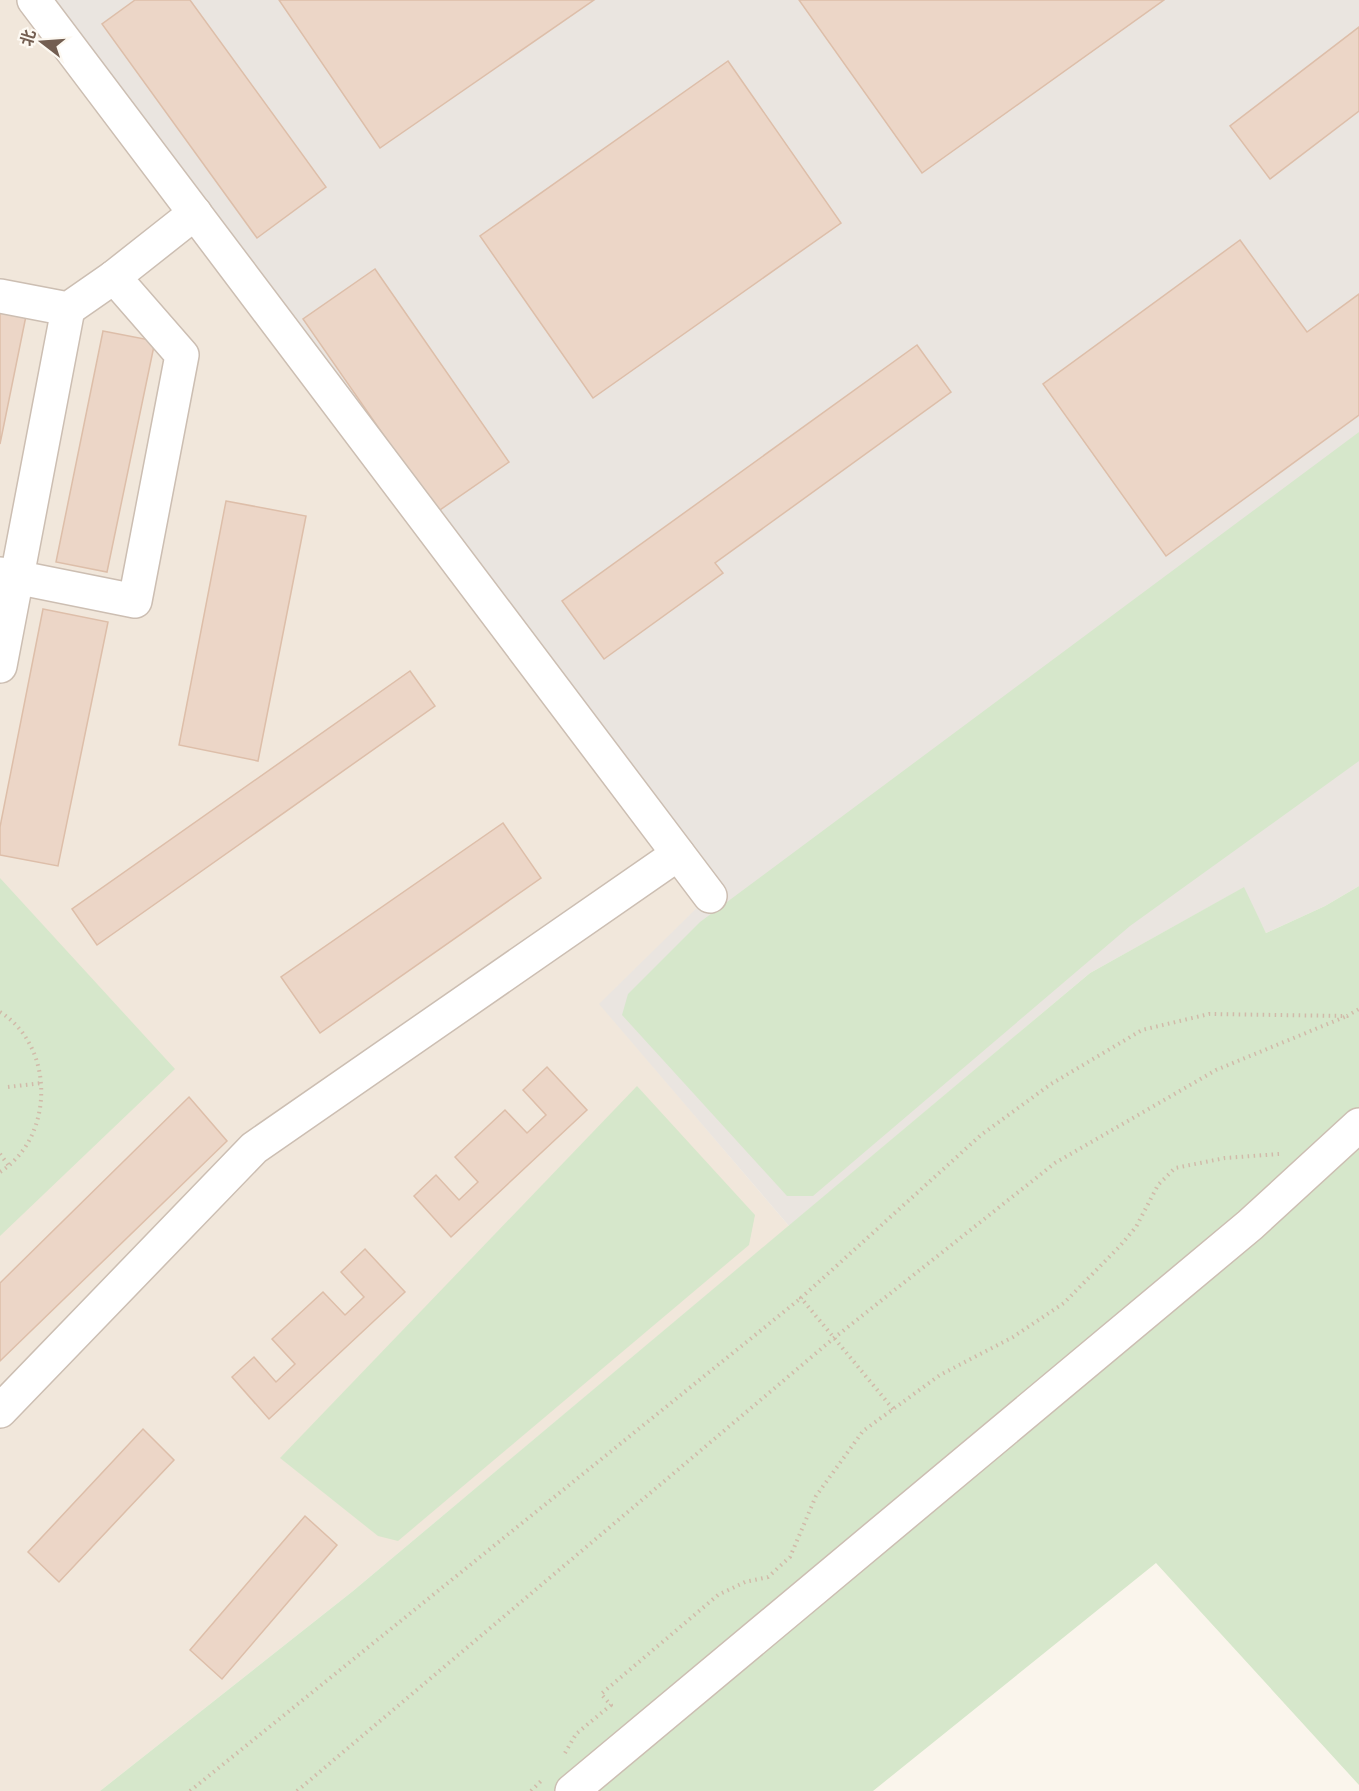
<svg xmlns="http://www.w3.org/2000/svg" width="1359" height="1791" font-family="Arial,'Noto Sans SC',sans-serif">
<rect width="100%" height="100%" fill="#faf5ec"/>
<path fill="#f1e7db" d="M0 0H34L710 896 600 1004 789 1226 353 1591 100 1791H0Z"/>
<path fill="#eae5e0" d="M34 0H1359V886L1325 906 1266 933 1243 888 1090 973 789 1226 599 1004 709 896Z"/>
<g fill="#d6e7cb">
<path d="M1359 432V761L1130 926 813 1196H787L622 1015 628 994 700 922Z"/>
<path d="M0 878 175 1069 0 1236Z"/>
<path d="M1359 886V1785L1156 1563 873 1791H100L353 1591 1090 973 1244 887 1266 933 1325 906Z"/>
<path d="M637 1086 755 1215 749 1245 398 1541 378 1536 280 1458Z"/>
</g>
<g fill="#ecd6c7" stroke="#ddbea9" stroke-width="1.5">
<path d="M135 0H190L326 187 257 238 102 24Z"/>
<path d="M279 0H594L380 148Z"/>
<path d="M799 0H1164L922 173Z"/>
<path d="M1359 27V111L1270 179 1230 126Z"/>
<path d="M728 61 841 223 593 398 480 236Z"/>
<path d="M1240 240 1307 332 1359 294V415L1166 556 1043 384Z"/>
<path d="M375 269 509 462 437 512 303 319Z"/>
<path d="M0 305 27 311 0 444Z"/>
<path d="M103 331 155 341 107 572 56 562Z"/>
<path d="M917 345 951 392 715 563 723 573 604 659 562 601Z"/>
<path d="M226 501 306 516 258 761 179 745Z"/>
<path d="M43 609 108 622 58 866 0 855V827Z"/>
<path d="M410 671 435 706 97 945 72 909Z"/>
<path d="M503 823 541 878 320 1033 281 977Z"/>
<path d="M547 1067 587 1110 451 1237 414 1196 436 1175 459 1200 478 1182 455 1157 505 1110 527 1133 546 1115 523 1090Z"/>
<path d="M189 1097 227 1141 0 1361V1283Z"/>
<path d="M365 1249 405 1292 269 1419 232 1377 254 1357 276 1382 295 1364 272 1339 323 1292 345 1315 364 1297 341 1272Z"/>
<path d="M143 1429 174 1460 59 1582 28 1552Z"/>
<path d="M305 1516 337 1545 222 1679 190 1650Z"/>
</g>
<g fill="none" stroke-linecap="round" stroke-linejoin="round">
<g stroke="#ccbeb2" stroke-width="36">
<g id="minor">
<path d="M34 0 710 896"/>
<path d="M0 296 68 309 114 277"/>
<path d="M0 574 135 601 182 355 114 277 195 213"/>
<path d="M0 666 68 309"/>
<path d="M0 1411 254 1148 678 854"/>
<path d="M572 1791 1250 1225 1359 1125"/>
</g>
</g>
<g stroke="#d1baa9" stroke-width="4" stroke-dasharray="1.5 4.5" stroke-linecap="butt">
<path d="M0 1012C55 1046 55 1137 0 1172"/>
<path d="M8 1087 42 1083"/>
<path d="M0 1154 9 1166"/>
<path d="M893 1409 801 1298 981 1135 1051 1084 1142 1030 1209 1014 1347 1016 1359 1009"/>
<path d="M565 1753 576 1734 611 1705 601 1694 718 1595 745 1582 768 1577 790 1557 816 1496 863 1431 940 1375 1013 1337 1064 1303 1119 1247 1136 1227 1158 1185 1175 1168 1225 1158 1279 1154"/>
<path d="M190 1791 801 1298"/>
<path d="M297 1791 834 1338 1055 1163 1216 1070 1347 1016"/>
<path d="M531 1791 541 1781"/>
</g>
<use href="#minor" stroke="#fff" stroke-width="33"/>
</g>
<g transform="translate(42 42) rotate(287)" stroke="#fdf9f2" stroke-width="4.5" paint-order="stroke">
<path d="M0-4.5L10 22L0 15L-10 22Z" fill="#735e51"/>
<text y="-9" font-size="16" font-weight="bold" text-anchor="middle" fill="#735e51">北</text>
</g>
</svg>
